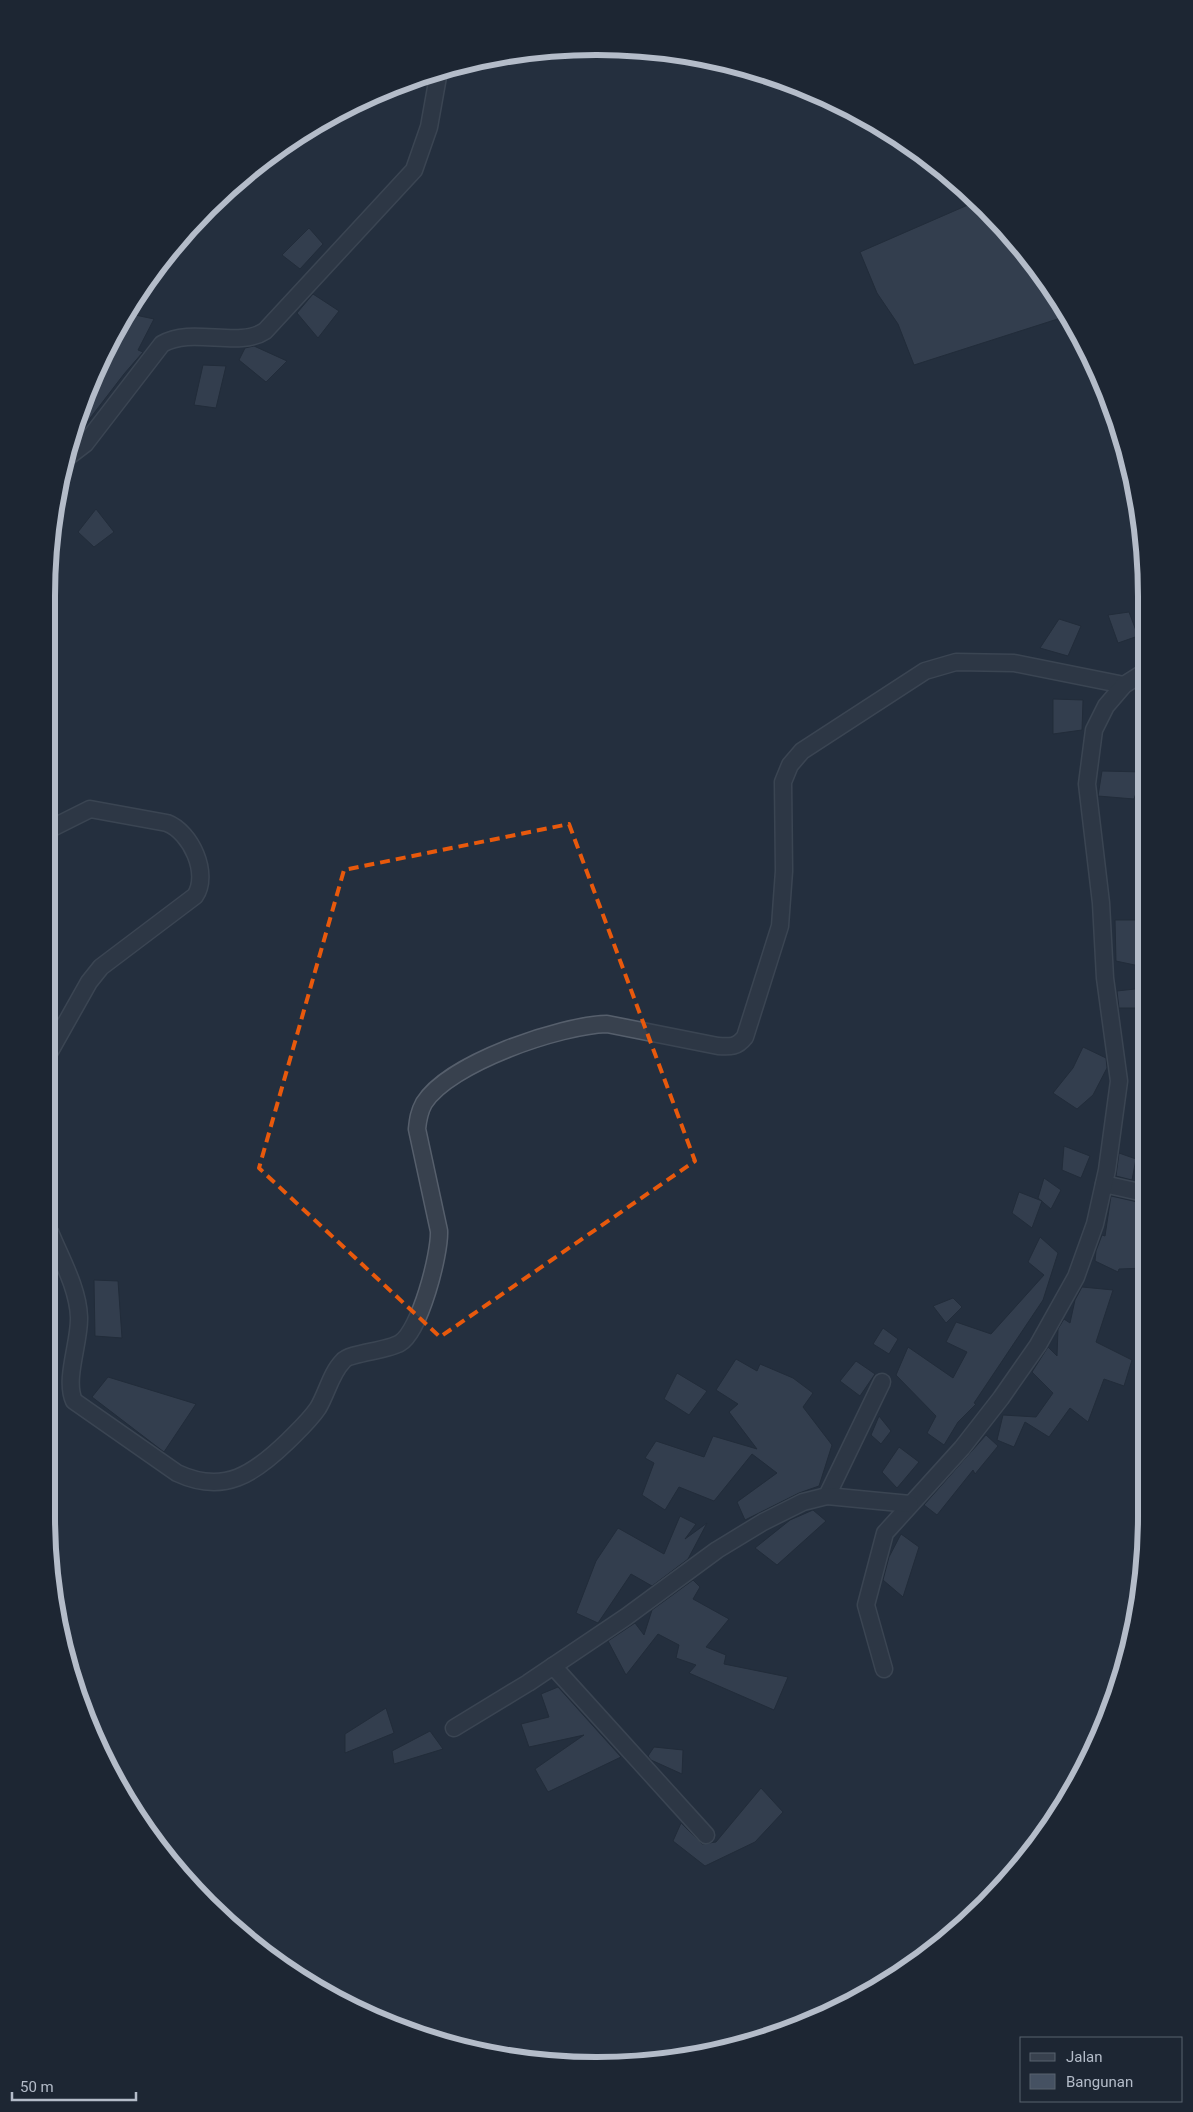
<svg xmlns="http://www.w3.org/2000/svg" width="1193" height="2112" font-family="Roboto,sans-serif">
<rect width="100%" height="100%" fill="#242f3e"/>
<g fill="#455162" stroke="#1f2835">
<path d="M977 201 985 207 1054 291 1067 316 914 365 898 324 877 293 860 252Z"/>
<path d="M309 228 323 244 300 269 282 255Z"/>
<path d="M313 294 339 311 318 338 297 313Z"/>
<path d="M126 313 154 319 138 350 143 352 124 374 78 434 74 432 100 370 103 371 123 332 116 331Z"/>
<path d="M254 346 287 361 266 382 239 360 245 348Z"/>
<path d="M203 365 226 366 216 408 194 405Z"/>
<path d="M96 509 114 532 94 547 78 532Z"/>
<path d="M1129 612 1138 636 1118 643 1108 615Z"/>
<path d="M1059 619 1081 626 1068 656 1040 648Z"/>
<path d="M1053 699 1083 700 1082 730 1053 734Z"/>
<path d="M1102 771 1143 772 1134 799 1098 796Z"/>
<path d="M1115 920H1143L1144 967 1116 961Z"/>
<path d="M1144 988V1008H1119L1117 991Z"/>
<path d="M1083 1047 1106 1058 1107 1068 1093 1095 1077 1109 1053 1093 1073 1068Z"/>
<path d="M1064 1146 1090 1156 1081 1178 1062 1170Z"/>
<path d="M1119 1153 1136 1159 1132 1180 1116 1176Z"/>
<path d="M1044 1178 1061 1190 1051 1209 1038 1198Z"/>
<path d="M1019 1192 1042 1201 1032 1228 1012 1213Z"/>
<path d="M1111 1196 1142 1203 1144 1216 1145 1268 1119 1269 1118 1272 1095 1261 1096 1251 1102 1235 1105 1236Z"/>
<path d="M1040 1237 1058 1253 1043 1300 974 1403 976 1404 958 1422 944 1445 927 1433 936 1416 896 1375 908 1347 953 1378 967 1352 946 1342 956 1322 991 1334 1044 1275 1028 1262Z"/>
<path d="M94 1280 118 1281 122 1338 95 1336Z"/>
<path d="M1082 1287 1113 1290 1096 1342 1132 1360 1124 1386 1104 1379 1088 1422 1070 1408 1049 1437 1025 1422 1014 1447 997 1440 1003 1415 1036 1417 1053 1393 1032 1372 1048 1347 1057 1356 1058 1329 1064 1319 1070 1323 1075 1300Z"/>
<path d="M953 1298 962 1307 946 1323 933 1306Z"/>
<path d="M883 1328 898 1339 889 1354 873 1344Z"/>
<path d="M736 1359 757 1371 760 1364 793 1378 813 1393 803 1407 832 1445 819 1486 799 1493 745 1520 737 1502 777 1473 752 1454 714 1501 679 1487 665 1510 642 1495 654 1463 645 1458 656 1441 704 1457 713 1436 757 1449 729 1412 738 1404 716 1390Z"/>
<path d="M856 1361 875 1374 860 1396 840 1381Z"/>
<path d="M677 1373 707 1391 689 1415 664 1399Z"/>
<path d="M108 1377 196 1404 164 1452 92 1397Z"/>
<path d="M879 1416 891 1431 881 1444 871 1435Z"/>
<path d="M986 1435 998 1446 975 1474 973 1470 937 1515 924 1505Z"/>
<path d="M899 1447 919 1462 897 1488 882 1472Z"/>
<path d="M813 1510 826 1521 777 1565 755 1548 790 1520Z"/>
<path d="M680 1516 696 1524 685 1539 707 1523 688 1559 652 1586 631 1574 598 1623 576 1613 596 1561 618 1528 664 1554Z"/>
<path d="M901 1534 919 1547 903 1597 883 1580 889 1557Z"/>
<path d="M693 1580 700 1587 693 1599 729 1619 706 1647 726 1655 724 1664 788 1677 774 1710 689 1673 696 1665 676 1658 679 1645 658 1634 626 1675 608 1641 635 1623 644 1635 652 1610Z"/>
<path d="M558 1687 621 1757 548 1792 535 1769 584 1735 529 1747 521 1724 549 1717 541 1694Z"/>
<path d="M386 1708 394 1733 345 1753V1734Z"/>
<path d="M430 1731 443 1749 394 1764 392 1751Z"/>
<path d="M654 1747 683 1750 682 1774 651 1760 648 1756Z"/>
<path d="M761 1788 783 1812 755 1842 705 1866 673 1841 681 1823 702 1844 716 1842Z"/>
</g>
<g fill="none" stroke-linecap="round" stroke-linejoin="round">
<g stroke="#565f6c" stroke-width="19">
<g id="street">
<path d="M64 460 85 444 162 344C192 326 238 349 265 331L414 170 429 127 439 71"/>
<path d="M48 830 90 809 167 823C191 832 210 874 195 896L101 967 89 982 49 1053"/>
<path d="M1104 1184 1144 1193"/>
<path d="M50 1232C61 1259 78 1288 79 1317 80 1342 64 1379 74 1401L177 1473C224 1495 254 1474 288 1441 298 1431 310 1420 318 1408 327 1393 331 1373 343 1361 349 1353 387 1351 400 1343 420 1331 440 1254 439 1231L417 1129C418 1119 419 1112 424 1103 449 1063 561 1025 607 1024L718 1046C731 1047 737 1047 745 1037L780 926 784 871 783 782 790 765 802 751 925 671 956 662 1014 663 1124 685"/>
<path d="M827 1496 882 1382"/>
<path d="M553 1666 706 1835"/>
<path d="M884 1669 866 1605 885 1533 962 1448 1001 1398 1038 1345 1076 1277 1095 1224 1107 1170 1119 1081 1105 978 1101 903 1087 784 1094 730 1106 706 1124 685 1143 673"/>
<path d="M454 1728 528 1683 626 1617 717 1550 763 1522 803 1502 827 1496 910 1504"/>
</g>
</g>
<use href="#street" stroke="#38414e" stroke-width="16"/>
</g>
<path d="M0 0H1193V2112H0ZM569 824 695 1161 440 1337 259 1168 344 870Z" fill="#242f3e" fill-opacity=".55" fill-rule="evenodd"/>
<path fill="none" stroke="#e8590c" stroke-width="4" stroke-dasharray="10 6" stroke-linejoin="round" d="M569 824 695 1161 440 1337 259 1168 344 870Z"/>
<path d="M0 0H1193V2112H0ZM596 55H597A541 541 0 0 1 1138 596V1516A541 541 0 0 1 597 2057H596A541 541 0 0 1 55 1516V596A541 541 0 0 1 596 55Z" fill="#1d2633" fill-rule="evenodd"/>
<path fill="none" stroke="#b4bcc9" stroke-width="6" d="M596 55H597A541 541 0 0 1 1138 596V1516A541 541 0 0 1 597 2057H596A541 541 0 0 1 55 1516V596A541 541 0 0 1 596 55Z"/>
<rect x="1020" y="2037" width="162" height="65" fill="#1d2633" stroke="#59626f"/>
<rect x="1030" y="2053" width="25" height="8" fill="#38414e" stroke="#59626f"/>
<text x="1066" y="2062" font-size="15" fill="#b4bcc9">Jalan</text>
<rect x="1030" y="2074" width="25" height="15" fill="#455162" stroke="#59626f"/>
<text x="1066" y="2087" font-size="15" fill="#b4bcc9">Bangunan</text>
<path d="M12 2092v8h124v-8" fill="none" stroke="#b4bcc9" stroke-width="2.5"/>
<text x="20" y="2092" font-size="15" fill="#b4bcc9" stroke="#1d2633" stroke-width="4" paint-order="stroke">50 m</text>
</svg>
